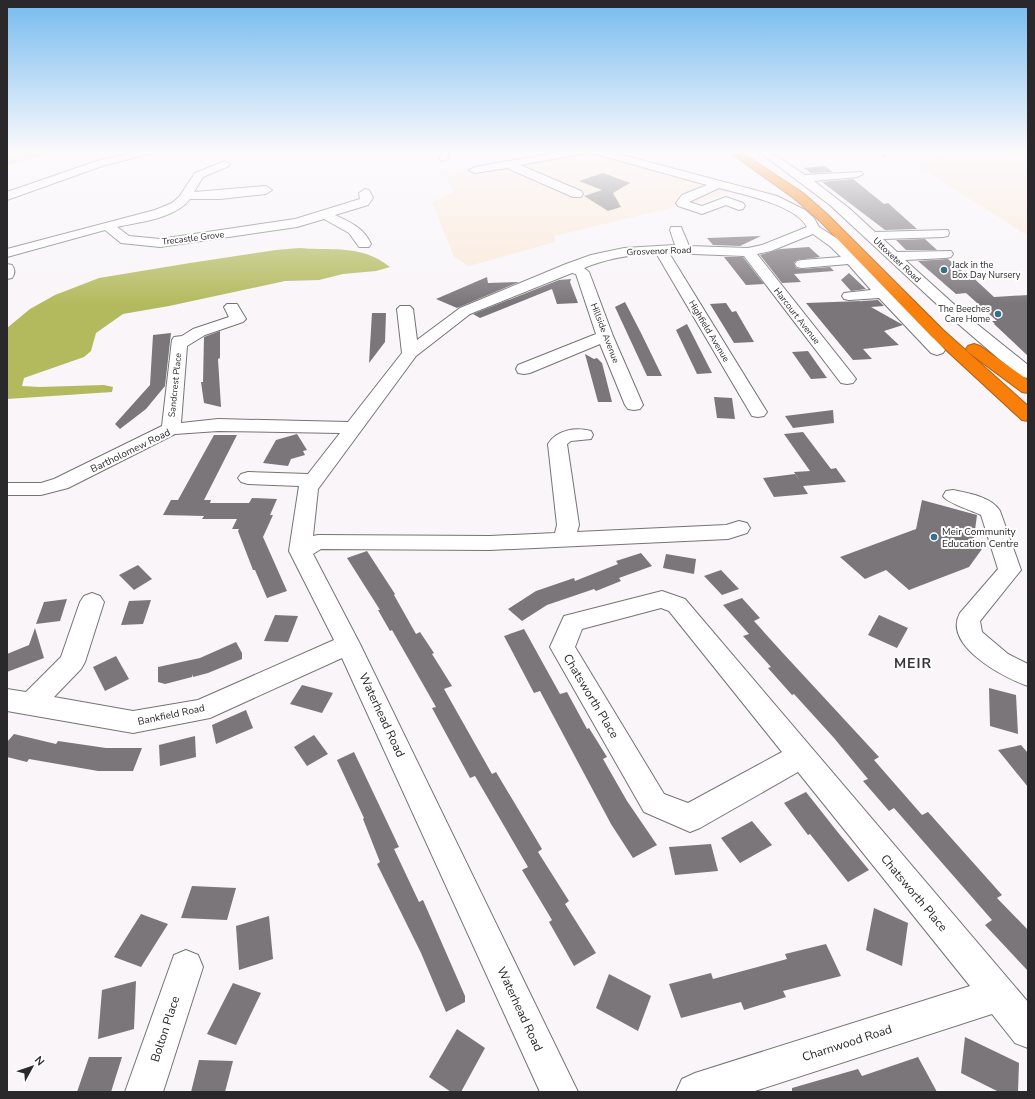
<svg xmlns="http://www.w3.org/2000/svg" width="1035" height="1099" font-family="'Nunito Sans',sans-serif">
<rect width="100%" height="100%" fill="#f9f5f9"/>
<g fill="#fbe9d8">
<path d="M570 151H584L730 191 717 197 554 236 555 242 469 266 454 257 432 202 454 192 445 174Z"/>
<path d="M937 151H1028V236L920 167 939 156Z"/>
</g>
<path fill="#d9e08c" d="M7 151H63L8 165Z"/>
<path fill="#b3ba5e" d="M299 248C333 251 361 244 390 267L376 271 343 274 319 280 285 281 169 306 123 314 96 333 91 351 84 357 24 378 22 386 39 387 104 385 113 387 112 392 7 399V328L30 309 55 295 99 278 190 263 276 250Z"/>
<g fill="#7b7679">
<path d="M824 166 833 172 811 173 804 168Z"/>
<path d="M603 173 630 183 613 193 621 207 608 211 584 196 602 190 579 181Z"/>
<path d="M853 179 884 204 888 203 917 229 885 230 822 182Z"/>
<path d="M761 236 740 246 713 245 707 238Z"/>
<path d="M925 239 937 250H906L896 240Z"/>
<path d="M809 247 820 257 797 260 794 263 796 268 802 269 830 267 834 271 794 274 801 282 782 283 760 255 780 249Z"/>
<path d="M724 257H743L764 284 746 285Z"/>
<path d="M948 259 962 271H966L994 297 1028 295V356L994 324H995L992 321H997L966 293 956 294 918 261Z"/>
<path d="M849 273 866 289 851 291 841 280Z"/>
<path d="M487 277 488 283 519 282 457 308 436 299Z"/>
<path d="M571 279 570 282 578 303 557 304 552 289 480 318 473 314 559 280Z"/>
<path d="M878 300 884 306 871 307 903 325 884 331 899 345 863 349 872 359 853 360 806 303 860 301 862 302 861 301Z"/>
<path d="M625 302 641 333 662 376H647L615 307Z"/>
<path d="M726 303 732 312 736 311 754 342 734 343 710 304Z"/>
<path d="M372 313H386L385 342 369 363Z"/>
<path d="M687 324 712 373 697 374 676 330Z"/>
<path d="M220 331V358L218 359 221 407 204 403 201 382H203L204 337Z"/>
<path d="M171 333 165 386 146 409 120 429 115 424 150 385 153 335Z"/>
<path d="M808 351 827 378 811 379 792 352Z"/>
<path d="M585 354 594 359 597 358 602 363 612 402H598Z"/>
<path d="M714 397 732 398 735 419 717 418Z"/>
<path d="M833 410 834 423 793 428 785 416Z"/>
<path d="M803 432 831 469 836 468 846 482 803 486 808 494 774 497 763 478 795 474 800 481 794 472 810 471 784 434Z"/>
<path d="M297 434 307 450 303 451 305 455 291 459 288 466 263 463 276 440Z"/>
<path d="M214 435H237L204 500H211L210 503H249L252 498 277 499 270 515H273L263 537 287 591 267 598 255 570H253L238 531 239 529H232L237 519H202L204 516 163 515 171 500H178Z"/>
<path d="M922 500 977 515 973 545 982 549 969 567 909 590 886 570 865 579 840 557 916 529Z"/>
<path d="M367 551 395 594 394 595 416 634 420 632 434 653 432 654 452 686 444 689 492 774 496 772 542 849 538 852 569 901 565 904 596 953 574 966 549 922 552 920 522 870 528 867 475 776 470 778 432 708 436 707 392 630 390 631 378 610H380L347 558Z"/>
<path d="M641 553 652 566 619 578 621 581 596 591 594 589 547 605 522 621 508 609 536 591 574 578 575 581 618 564 616 561Z"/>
<path d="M666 554 696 559 694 574 663 568Z"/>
<path d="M138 565 152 579 134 590 119 575Z"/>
<path d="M721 570 739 589 722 595 704 576Z"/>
<path d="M742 598 760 618 754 621 781 651 879 757 874 760 922 815 928 812 1002 895 997 898 1028 930V971L985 925 992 920 894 808 889 811 863 781 868 779 834 738 794 694 792 695 768 668 771 667 743 636 749 634 723 605Z"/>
<path d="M67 599 60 621 36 624 44 602Z"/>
<path d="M151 600 143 624 121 625 129 601Z"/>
<path d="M275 615 298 616 288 642 264 641Z"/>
<path d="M879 615 908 628 897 648 868 635Z"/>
<path d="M35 628 44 658 7 672V654L29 645Z"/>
<path d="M524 629 560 694 567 692 587 729 589 728 607 757 603 759 627 801 657 845 633 858 611 824 540 691 534 693 504 636Z"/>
<path d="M236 642 242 653V659L208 673 193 677 192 674V677L165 684 158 682V667L200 658Z"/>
<path d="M116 656 129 679 105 691 93 667Z"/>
<path d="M302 685 333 693 322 713 290 704Z"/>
<path d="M989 688 1016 695 1018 734 990 726Z"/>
<path d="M246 710 253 728 216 744 212 725Z"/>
<path d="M14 734 56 744 58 741 106 748H142L133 771H98L29 759 27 762 7 757V742Z"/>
<path d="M314 735 328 754 307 766 294 747Z"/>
<path d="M195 736 196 757 160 766 159 745Z"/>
<path d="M1021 745 1028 753V787L998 750Z"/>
<path d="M354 752 399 847 394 849 419 902 423 900 465 996V1002L446 1012 421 953 377 864 380 862 363 819 364 818 337 760Z"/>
<path d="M806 792 840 835 869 870 848 882 810 834 808 835 784 803Z"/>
<path d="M752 821 772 845 740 863 721 838Z"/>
<path d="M711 844 718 871 675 875 669 847Z"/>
<path d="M192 886 236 888 227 920 181 918Z"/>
<path d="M874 908 908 923 902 966 866 950Z"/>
<path d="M141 914 168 924 141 967 114 957Z"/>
<path d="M269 916 273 959 239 970 236 926Z"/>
<path d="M826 944 841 976 783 991 786 997 744 1010 741 1002 681 1018 669 984 711 973 713 979 787 959 785 954Z"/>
<path d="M609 974 651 996 638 1031 596 1008Z"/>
<path d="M136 981 134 1029 98 1039 102 990Z"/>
<path d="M233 983 261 993 236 1045 207 1034Z"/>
<path d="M457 1029 485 1048 461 1092H451L429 1077Z"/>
<path d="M965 1037 1019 1063 1018 1092H999L961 1073Z"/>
<path d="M89 1057H122L111 1092H77Z"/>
<path d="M918 1057 937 1092H792V1088L858 1069 862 1076Z"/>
<path d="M199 1060 233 1061 225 1092H191Z"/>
</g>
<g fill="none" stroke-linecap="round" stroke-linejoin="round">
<g stroke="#767377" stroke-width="2">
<g id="minor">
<path d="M138 151H154L153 153 105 165 7 200V192L97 161Z"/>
<path d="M437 151H447L449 158 444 161 440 160Z"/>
<path d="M566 151H587L582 154 520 165 581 191 583 194 581 197H573L507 168 475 173 469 170 475 167Z"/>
<path d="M591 151H607L777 196 805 210 814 218 819 227 841 241 857 257 945 350 943 353 937 355 931 353 879 298 849 300 844 299 842 296 844 293 871 290 848 264 802 268 797 267 795 264 797 261 802 260 841 257 831 247 813 234 771 251 757 254 853 375 856 379 853 383 847 384 841 383 744 256 669 253 767 412 764 416 758 417 752 416 656 253C631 255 608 258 584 268L589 272 613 336 643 405 640 409 634 410 628 409 625 405 600 344 530 373 524 374 518 373 516 369 518 365 596 334 576 274 572 273 470 314 416 356 318 489 313 536 318 535 490 536 555 533 557 525 548 444C557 430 575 427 591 431L593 435 591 439 571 441 567 444 579 525 577 532 726 525 739 521 747 523 750 528 747 533 728 539 490 550 321 549 313 554 360 644 578 1092H540L342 658 210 718 133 733 7 711V689L26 692 61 657 80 602 84 596 92 593 100 596 104 602 85 662 81 669 54 697 133 711 198 700 334 640 289 551 299 486 248 484 241 482 238 478 241 474 248 472 308 474 340 433 218 431 175 434 68 488 41 495H7V483H41L54 479 162 426 172 340 174 337 182 336 193 329 229 317 224 307 227 304H237L246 319 243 322 205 335 187 346 181 423 218 419 348 422 402 353 397 309 400 306H410L413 309 417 340 460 308 566 264 591 255 624 248 675 245 670 230 671 227H681L689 246 748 248 762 245 807 227C796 205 742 194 719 188L689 202 702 206 726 197 743 203 745 206 743 209 739 210 726 205 702 214 678 206 676 203 682 195 707 185 592 153Z"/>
<path d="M758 151H769L805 175 861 172 863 174 857 177 814 181 850 209 875 232 948 230 949 233 948 236 943 237 883 239 897 252 951 251 953 254 951 257 946 258 905 260 967 316 1028 365V378L1022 377 999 359 956 322 830 205Z"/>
<path d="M225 161 230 164 229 166 203 177 194 192 266 186 272 190 266 194 220 199H190C175 219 139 222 117 227L129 236 160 239 295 219 360 199 359 193 365 189 369 190 373 198 368 205 335 215C350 222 364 228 371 244L369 247H359L349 233 324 219 297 227 160 247 121 243 105 230 7 257V249L155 210 172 203 179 197 195 173Z"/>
<path d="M7 264 12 265C15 269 15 274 12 278L7 279Z"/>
<path d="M953 490C968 493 992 497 1000 511L1021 570 980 621 982 632 1008 654 1028 664V686C1004 678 942 645 960 613L998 569 981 515C971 510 947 503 943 496L946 491Z"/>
<path d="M662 591 685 599 1028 1002V1048L1015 1043 992 1014 752 1092H676L682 1079 695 1073 970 986 798 772 700 828 690 832 644 812 550 647 564 616ZM661 608 669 611 782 752 688 803 664 794 575 647 582 629Z"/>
<path d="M186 950 198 955 203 967 163 1092H125L174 955Z"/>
</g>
</g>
<g stroke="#b06115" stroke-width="2">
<g id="highway">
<path d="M728 151H739L803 193 828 215 943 330 1028 406V421L1022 420 931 336 820 221 795 199Z"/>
<path d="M974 344 980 346 1028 380V393L1022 392 968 352 966 349 968 346Z"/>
</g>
</g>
<use href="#minor" fill="#fff" fill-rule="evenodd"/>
<use href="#highway" fill="#f87f09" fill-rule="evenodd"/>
<g stroke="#9c999c" stroke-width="2.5">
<path id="rail" d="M877 151 884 156"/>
</g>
<use href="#rail" stroke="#fff" stroke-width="1.5" stroke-dasharray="5" stroke-linecap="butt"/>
</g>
<linearGradient id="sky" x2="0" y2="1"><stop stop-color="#75bbef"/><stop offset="0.5" stop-color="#fcfafc"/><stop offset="1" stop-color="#fcfafc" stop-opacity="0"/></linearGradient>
<rect width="1035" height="304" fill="url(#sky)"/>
<g fill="#357088" stroke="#fff" stroke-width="1.5">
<circle cx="944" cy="270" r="4"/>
<circle cx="998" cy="314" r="4"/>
<circle cx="934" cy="537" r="4"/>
</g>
<g text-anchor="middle" stroke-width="4" stroke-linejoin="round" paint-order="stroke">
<g font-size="9" fill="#2a282a" stroke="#fff">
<text transform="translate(193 238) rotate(-7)" y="3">Trecastle Grove</text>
<text transform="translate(659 251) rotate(-2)" y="3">Grosvenor Road</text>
<text transform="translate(897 260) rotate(43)" y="3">Uttoxeter Road</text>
<text transform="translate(797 316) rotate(52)" y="3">Harcourt Avenue</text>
<text transform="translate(709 331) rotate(59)" y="3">Highfield Avenue</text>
<text transform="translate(605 333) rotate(69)" y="3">Hillside Avenue</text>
<text transform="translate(175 385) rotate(-84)" y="3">Sandcrest Place</text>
</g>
<g font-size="9" fill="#2a282a" stroke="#fff" text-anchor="start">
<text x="952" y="268">Jack in the<tspan x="952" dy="10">Box Day Nursery</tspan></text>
<text x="990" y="312" text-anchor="end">The Beeches<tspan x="990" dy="10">Care Home</tspan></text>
</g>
<g font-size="10" fill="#2a282a" stroke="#fff">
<text transform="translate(130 450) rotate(-26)" y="4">Bartholomew Road</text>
<text transform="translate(171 714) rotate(-12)" y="4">Bankfield Road</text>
</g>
<g font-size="10" fill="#2a282a" stroke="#fff" text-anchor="start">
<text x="942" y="535">Meir Community<tspan x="942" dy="12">Education Centre</tspan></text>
</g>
<g font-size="12" fill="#2a282a" stroke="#fff">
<text transform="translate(591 696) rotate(59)" y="4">Chatsworth Place</text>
<text transform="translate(382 715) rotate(65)" y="4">Waterhead Road</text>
<text transform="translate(914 893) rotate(50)" y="4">Chatsworth Place</text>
<text transform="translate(520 1009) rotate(65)" y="4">Waterhead Road</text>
<text transform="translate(165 1029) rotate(-72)" y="4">Bolton Place</text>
<text transform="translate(847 1043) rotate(-18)" y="4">Charnwood Road</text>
</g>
<g font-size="14" font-weight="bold" letter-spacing="1" fill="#373438" stroke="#fff">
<text x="913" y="668">MEIR</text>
</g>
</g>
<rect width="1035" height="1099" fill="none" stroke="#2a282a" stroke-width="16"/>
<g transform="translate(32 1067) rotate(50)" stroke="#ffffff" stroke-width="3" paint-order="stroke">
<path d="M0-3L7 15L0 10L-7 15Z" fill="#2a282a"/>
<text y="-6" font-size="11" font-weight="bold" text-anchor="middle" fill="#2a282a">N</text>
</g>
</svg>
